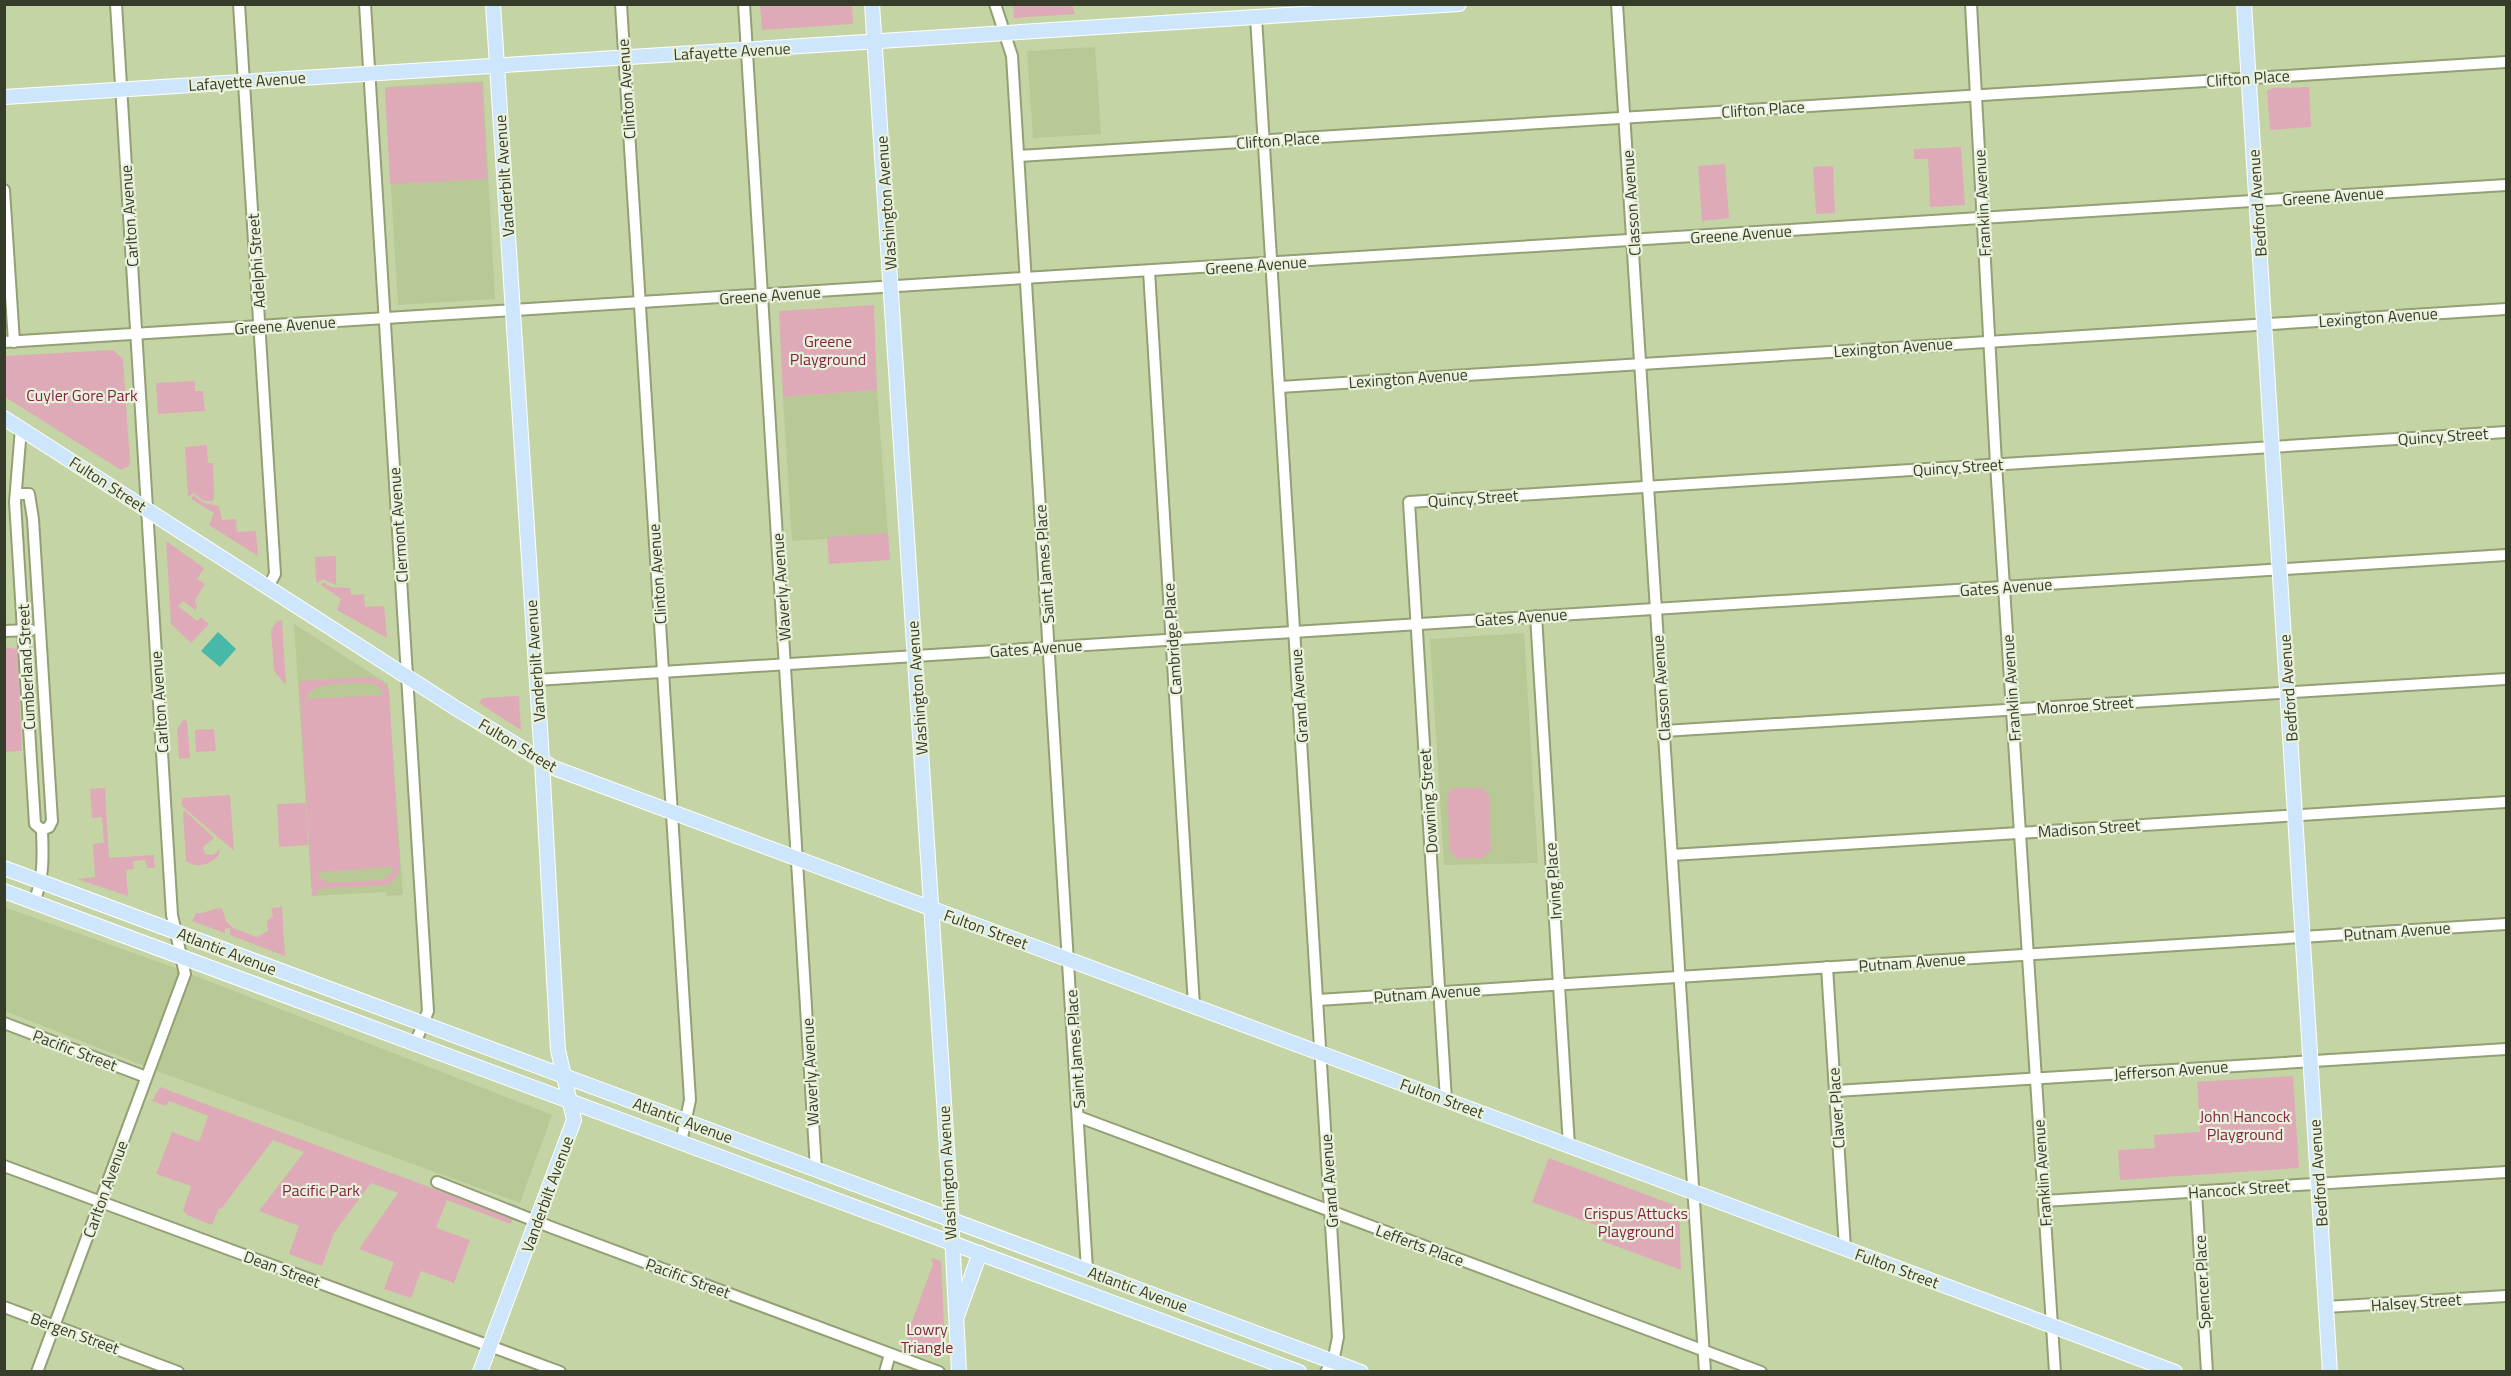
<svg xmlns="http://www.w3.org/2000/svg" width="2511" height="1376" font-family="'Titillium Web',sans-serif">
<rect width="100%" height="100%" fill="#c5d4a5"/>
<g fill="#b8c995">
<path d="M1095 47 1101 134 1033 138 1027 51Z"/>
<path d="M483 81 495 299 398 305 385 87Z"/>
<path d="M877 390 888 535 792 541 783 397Z"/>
<path d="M294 624 388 684 403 895 387 896 386 892 312 896Z"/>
<path d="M1524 633 1538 863 1444 865 1430 639Z"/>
<path d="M4 907 170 966 552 1115 520 1203 157 1071 5 1011Z"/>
</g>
<g fill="#dfaab7" fill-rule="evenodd">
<path d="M760 5H852L853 24 762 30Z"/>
<path d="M1013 5H1072L1075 14 1014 18Z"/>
<path d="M482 83 487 179 390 184 385 88Z"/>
<path d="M2309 87 2311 127 2270 130 2267 91 2273 88Z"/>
<path d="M1961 147 1965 205 1930 207 1928 159H1914V149Z"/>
<path d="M1725 164 1729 218 1702 221 1698 166Z"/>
<path d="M1833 166 1835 213 1816 214 1813 167Z"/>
<path d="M874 305 877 390 783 397 779 311Z"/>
<path d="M113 350 123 359 130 463 129 466 121 470 5 397V356Z"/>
<path d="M195 381V391H203L205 411 158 414 156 383Z"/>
<path d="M207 445 208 463H213L214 498 213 501H204L193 493 188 497 185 447Z"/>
<path d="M193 495 204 503 219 506 222 520 236 519 237 532 256 531 258 556 209 525 214 513 191 499Z"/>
<path d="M888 533 890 560 829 564 827 537Z"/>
<path d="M166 541 204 568 197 579 205 584 195 600 197 607 195 610 183 601 178 606 197 621 201 617 209 624 191 643 171 624Z"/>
<path d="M336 556V585L322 579 318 583 316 581 315 557Z"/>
<path d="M323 582 331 587 350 588 351 595 364 594 365 607 384 606 387 638 337 610 341 599 321 585Z"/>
<path d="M282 620 286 685 274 671 271 630 277 621Z"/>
<path d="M4 647 17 649 22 751 5 752Z"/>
<path d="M369 677 382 681 389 691 400 870 394 880 387 885 318 889 317 895 312 896 299 681ZM371 683 379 687 383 695 306 699C311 680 354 684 371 683ZM394 867 390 875 382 880 329 883 321 879 317 872Z"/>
<path d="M519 696 521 730 479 703 482 698Z"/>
<path d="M184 719 187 722 190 758 179 759 177 729Z"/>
<path d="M214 729 216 751 196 752 195 730Z"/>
<path d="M105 788 109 858 154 855 155 868H147L145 860 133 861 134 869 126 870 128 896 77 879 95 877 93 844 104 843 102 817 92 818 90 789Z"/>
<path d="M1454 788H1482L1489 796 1491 849 1483 858 1457 859 1450 852 1447 794Z"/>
<path d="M230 795 234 851 182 806V798Z"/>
<path d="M306 803 308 845 279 847 277 804Z"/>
<path d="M185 811 214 838 203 847 205 854 213 855 220 849 219 855C209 865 198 869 186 861L183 812Z"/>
<path d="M282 907 285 956 230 935V928L225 929V933L192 921 196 913C206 914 212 908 222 908L226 921 233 928 257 937 268 931 267 921 273 916 271 908Z"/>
<path d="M2293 1076 2299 1168 2120 1180 2118 1150 2155 1148 2154 1135 2200 1132 2197 1082Z"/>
<path d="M160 1087 513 1218 511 1224 447 1200 436 1228 470 1240 454 1283 421 1271 411 1298 384 1289 394 1262 359 1249 398 1193 371 1183 334 1233 322 1266 289 1254 299 1226 259 1211 304 1152 273 1140 221 1209 219 1208 212 1225 187 1215 183 1210 191 1186 156 1174 172 1132 199 1142 208 1116 169 1101 166 1106 152 1101Z"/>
<path d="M1549 1158 1679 1207 1681 1270 1602 1241 1607 1229 1532 1202Z"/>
<path d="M931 1258 941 1261 945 1343 938 1353 925 1357 910 1348 907 1335 933 1264Z"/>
</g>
<path fill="#48b8a8" d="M218 632 236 649 220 667 201 651Z"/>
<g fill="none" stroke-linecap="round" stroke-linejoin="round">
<g stroke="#92a074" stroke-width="14">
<g id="minor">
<path d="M239 4 275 574 268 587"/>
<path d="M365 4 428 1011 415 1044"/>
<path d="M621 4 690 1100 681 1142"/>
<path d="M744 4 816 1169"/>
<path d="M995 4 1012 56 1087 1270"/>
<path d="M1617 4 1705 1372"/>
<path d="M1971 4 1996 464 2055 1372"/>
<path d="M1256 17 1338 1337 1334 1357 1326 1372"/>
<path d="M1019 156 2506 62"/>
<path d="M4 190 14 342"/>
<path d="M1149 271 1194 1006"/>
<path d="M4 342 2506 185"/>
<path d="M1280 387 2506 309"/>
<path d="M21 428 15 502 35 824 42 830C43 856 44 878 34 902"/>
<path d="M16 494H29L33 519 52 821 49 827 42 830"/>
<path d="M1536 616 1569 1146"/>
<path d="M4 631 31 630"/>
<path d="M536 680 2506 555"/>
<path d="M1664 731 2506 679"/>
<path d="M1672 855 2506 802"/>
<path d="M1827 967 1845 1248"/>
<path d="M1318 1000 2506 924"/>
<path d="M4 1023 146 1077"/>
<path d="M1836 1091 2506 1049"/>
<path d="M1446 1100 1409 502 2506 432"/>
<path d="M1079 1117 1761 1372"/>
<path d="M4 1166 560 1372"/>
<path d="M437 1182 553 1228 939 1372"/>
<path d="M2196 1192 2207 1372"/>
<path d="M2044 1201 2506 1172"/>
<path d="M4 1307 178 1372"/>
<path d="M2326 1307 2506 1296"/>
<path d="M37 1372 185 974 172 915 116 4"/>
<path d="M885 1372 890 1354"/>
</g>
</g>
<g stroke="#fff" stroke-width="16">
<g id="major">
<path d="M872 4 950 1194 959 1372"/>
<path d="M2244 4 2330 1372"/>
<path d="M4 97 1459 4"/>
<path d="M4 418 454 707 554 768 2029 1317"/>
<path d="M4 868 1361 1372"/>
<path d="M4 891 1299 1372"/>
<path d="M957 1316 980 1253"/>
<path d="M2034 1319 2175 1372"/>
<path d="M480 1372 574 1120 558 1050 541 744 493 4"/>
</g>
</g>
<use href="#minor" stroke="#fff" stroke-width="10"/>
<use href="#major" stroke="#cde6fb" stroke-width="14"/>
</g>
<g text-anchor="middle" stroke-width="4.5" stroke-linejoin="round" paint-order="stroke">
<g font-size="16" fill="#363c2a" stroke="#e9f1da">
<text transform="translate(732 51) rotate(-3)" y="6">Lafayette Avenue</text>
<text transform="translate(2248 78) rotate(-4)" y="6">Clifton Place</text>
<text transform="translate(247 81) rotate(-4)" y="6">Lafayette Avenue</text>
<text transform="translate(626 89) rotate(-94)" y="6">Clinton Avenue</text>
<text transform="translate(1763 109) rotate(-4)" y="6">Clifton Place</text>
<text transform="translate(1278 140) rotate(-4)" y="6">Clifton Place</text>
<text transform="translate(504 176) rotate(-94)" y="6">Vanderbilt Avenue</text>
<text transform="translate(2333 196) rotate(-4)" y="6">Greene Avenue</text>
<text transform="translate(886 203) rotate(-94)" y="6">Washington Avenue</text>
<text transform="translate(1631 203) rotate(-94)" y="6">Classon Avenue</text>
<text transform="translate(1982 203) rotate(-93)" y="6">Franklin Avenue</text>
<text transform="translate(2257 203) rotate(-94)" y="6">Bedford Avenue</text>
<text transform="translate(129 216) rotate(-94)" y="6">Carlton Avenue</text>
<text transform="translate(1741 234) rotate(-4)" y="6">Greene Avenue</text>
<text transform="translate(256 261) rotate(-94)" y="6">Adelphi Street</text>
<text transform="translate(1256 265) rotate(-4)" y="6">Greene Avenue</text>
<text transform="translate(770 295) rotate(-4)" y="6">Greene Avenue</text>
<text transform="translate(2378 317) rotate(-4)" y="6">Lexington Avenue</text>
<text transform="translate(285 325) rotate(-4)" y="6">Greene Avenue</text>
<text transform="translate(1893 347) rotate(-4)" y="6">Lexington Avenue</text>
<text transform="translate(1408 378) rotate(-4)" y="6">Lexington Avenue</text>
<text transform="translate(2443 436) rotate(-4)" y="6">Quincy Street</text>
<text transform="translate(1958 467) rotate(-4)" y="6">Quincy Street</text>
<text transform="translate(108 484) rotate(33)" y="6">Fulton Street</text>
<text transform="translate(1473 498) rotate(-4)" y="6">Quincy Street</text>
<text transform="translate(398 525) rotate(-94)" y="6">Clermont Avenue</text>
<text transform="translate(1044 564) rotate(-94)" y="6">Saint James Place</text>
<text transform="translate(657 574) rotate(-94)" y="6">Clinton Avenue</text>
<text transform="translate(781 587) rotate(-94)" y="6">Waverly Avenue</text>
<text transform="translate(2006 587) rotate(-4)" y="6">Gates Avenue</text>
<text transform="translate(1521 617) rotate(-4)" y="6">Gates Avenue</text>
<text transform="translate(1172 639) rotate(-94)" y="6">Cambridge Place</text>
<text transform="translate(1036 648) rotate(-4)" y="6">Gates Avenue</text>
<text transform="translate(535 661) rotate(-94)" y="6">Vanderbilt Avenue</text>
<text transform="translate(26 667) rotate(-93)" y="6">Cumberland Street</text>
<text transform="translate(917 688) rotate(-94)" y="6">Washington Avenue</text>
<text transform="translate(1661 688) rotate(-94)" y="6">Classon Avenue</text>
<text transform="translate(2011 688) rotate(-94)" y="6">Franklin Avenue</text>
<text transform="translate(2288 688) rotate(-94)" y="6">Bedford Avenue</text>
<text transform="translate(1299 696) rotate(-94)" y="6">Grand Avenue</text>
<text transform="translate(159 702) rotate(-94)" y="6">Carlton Avenue</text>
<text transform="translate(2085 705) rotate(-4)" y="6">Monroe Street</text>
<text transform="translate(518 745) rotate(31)" y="6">Fulton Street</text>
<text transform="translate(1428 801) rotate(-94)" y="6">Downing Street</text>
<text transform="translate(2089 828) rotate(-4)" y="6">Madison Street</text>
<text transform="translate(1553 881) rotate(-94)" y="6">Irving Place</text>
<text transform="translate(986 929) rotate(20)" y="6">Fulton Street</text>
<text transform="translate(2397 931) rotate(-4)" y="6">Putnam Avenue</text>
<text transform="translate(227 951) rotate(21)" y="6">Atlantic Avenue</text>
<text transform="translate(1912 962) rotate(-4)" y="6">Putnam Avenue</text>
<text transform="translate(1427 993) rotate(-4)" y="6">Putnam Avenue</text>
<text transform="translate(1075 1049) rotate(-94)" y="6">Saint James Place</text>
<text transform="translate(75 1050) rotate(21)" y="6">Pacific Street</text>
<text transform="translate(2171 1070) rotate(-4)" y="6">Jefferson Avenue</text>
<text transform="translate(810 1072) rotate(-93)" y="6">Waverly Avenue</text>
<text transform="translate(1442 1098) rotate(20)" y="6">Fulton Street</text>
<text transform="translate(1836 1108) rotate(-94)" y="6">Claver Place</text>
<text transform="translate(683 1120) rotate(20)" y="6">Atlantic Avenue</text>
<text transform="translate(947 1173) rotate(-93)" y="6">Washington Avenue</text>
<text transform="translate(2042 1173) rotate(-94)" y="6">Franklin Avenue</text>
<text transform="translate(2318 1173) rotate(-94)" y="6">Bedford Avenue</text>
<text transform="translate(1329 1181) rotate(-94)" y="6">Grand Avenue</text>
<text transform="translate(105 1189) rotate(-70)" y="6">Carlton Avenue</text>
<text transform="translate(2239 1189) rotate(-4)" y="6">Hancock Street</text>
<text transform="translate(547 1194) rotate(-70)" y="6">Vanderbilt Avenue</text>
<text transform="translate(1420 1245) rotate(20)" y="6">Lefferts Place</text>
<text transform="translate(1897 1268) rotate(20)" y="6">Fulton Street</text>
<text transform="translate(282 1269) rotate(20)" y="6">Dean Street</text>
<text transform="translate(688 1278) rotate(20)" y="6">Pacific Street</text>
<text transform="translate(2202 1282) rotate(-93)" y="6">Spencer Place</text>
<text transform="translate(1138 1289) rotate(20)" y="6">Atlantic Avenue</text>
<text transform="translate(2416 1302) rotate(-4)" y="6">Halsey Street</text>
<text transform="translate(75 1333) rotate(20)" y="6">Bergen Street</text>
</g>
<g font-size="16" fill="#842347" stroke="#e9f1da">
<text x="828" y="347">Greene<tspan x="828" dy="18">Playground</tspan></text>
<text x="82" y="401">Cuyler Gore Park</text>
<text x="2245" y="1122">John Hancock<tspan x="2245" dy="18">Playground</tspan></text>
<text x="321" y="1196">Pacific Park</text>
<text x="1636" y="1219">Crispus Attucks<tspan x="1636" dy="18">Playground</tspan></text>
<text x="927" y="1335">Lowry<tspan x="927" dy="18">Triangle</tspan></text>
</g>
</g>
<rect width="2511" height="1376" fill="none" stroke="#363c2a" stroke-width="12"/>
</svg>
